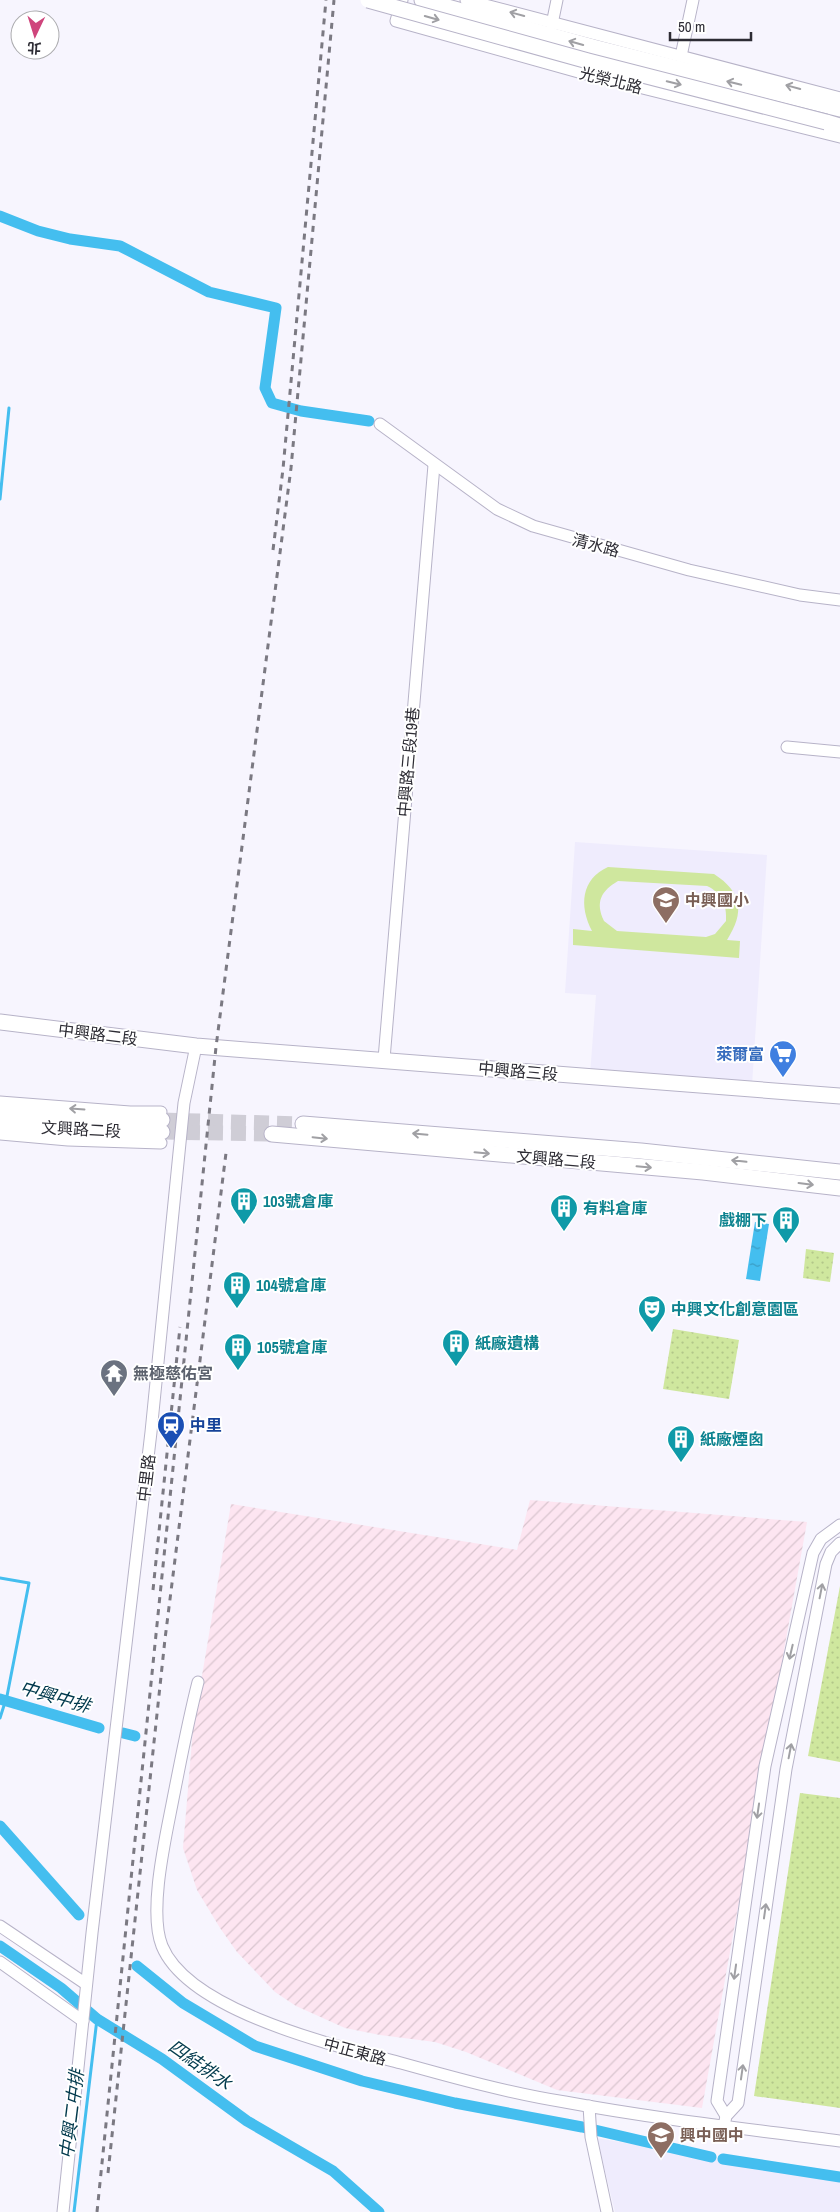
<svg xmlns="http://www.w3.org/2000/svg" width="840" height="2212" font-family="'Archivo Narrow','Noto Sans TC',sans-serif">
<defs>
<pattern id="industrial-furrows" width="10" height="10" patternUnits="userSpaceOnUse" patternTransform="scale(1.25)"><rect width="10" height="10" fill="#fde5f1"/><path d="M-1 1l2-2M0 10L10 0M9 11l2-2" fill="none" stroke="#d9c5cf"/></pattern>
<pattern id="grass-dots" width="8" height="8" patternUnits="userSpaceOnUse" patternTransform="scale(1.25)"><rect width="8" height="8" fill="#cfe79e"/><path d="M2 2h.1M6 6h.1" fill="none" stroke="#b2c689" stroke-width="1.8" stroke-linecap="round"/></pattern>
<pattern id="water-ripples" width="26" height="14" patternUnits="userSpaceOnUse" patternTransform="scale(1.25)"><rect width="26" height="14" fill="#44beef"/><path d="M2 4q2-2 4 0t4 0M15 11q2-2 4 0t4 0" fill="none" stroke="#399bc2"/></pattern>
</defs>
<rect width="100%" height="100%" fill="#f7f5fe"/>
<g fill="#efecfd">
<path d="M575 842 767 855 752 1085 590 1075 596 995 565 993Z"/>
<path d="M597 2138 840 2181V2212H615Z"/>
</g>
<path fill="url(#industrial-furrows)" d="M530 1500 807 1522 702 2108 557 2090 466 2052 435 2042 380 2035 345 2028 296 2006 275 1992 237 1952 220 1928 197 1890 183 1848 193 1729 231 1504 517 1550Z"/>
<g fill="url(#grass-dots)">
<path d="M806 1249 834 1253 830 1282 803 1278Z"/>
<path d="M673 1329 739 1340 729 1399 663 1389Z"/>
<path d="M840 1586V1762L808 1756Z"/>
<path d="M800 1793 840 1798V2108L754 2096Z"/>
</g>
<path fill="#cfe79e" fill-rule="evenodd" d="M608 867 714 874C742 892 745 912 727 940L740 941 739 958 573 945V929L592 931C579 906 581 879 608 867ZM618 881 707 886C722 893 727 905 726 921L715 934 706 937 617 931 604 921C595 902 601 891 618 881Z"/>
<path fill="url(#water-ripples)" d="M755 1222 769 1224 760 1281 746 1279Z"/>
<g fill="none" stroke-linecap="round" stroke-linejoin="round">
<g stroke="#44beef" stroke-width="3">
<path d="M0 499 9 408"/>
<path d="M0 1578 29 1583 7 1696 0 1718"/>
<path d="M74 2212 97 2019"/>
</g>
<g stroke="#44beef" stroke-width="11">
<path d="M0 216 38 231 70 239 120 246 209 292 276 308 265 388 272 403 301 411 369 421"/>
<path d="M0 1699 99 1728"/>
<path d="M123 1733 135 1736"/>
<path d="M0 1826 79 1915"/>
<path d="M0 1946 61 1988 97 2019 162 2059 247 2121 333 2171 379 2212"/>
<path d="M137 1966 183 2003 255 2046 362 2081 455 2103 582 2127 711 2157"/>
<path d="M723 2159 840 2177"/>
</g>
<g stroke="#cfcdd6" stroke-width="15" stroke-dasharray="15 8" stroke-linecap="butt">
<path d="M162 1120 303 1124"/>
<path d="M162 1132 272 1134"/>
</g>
<g stroke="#b7b3c8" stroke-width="13">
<g id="minor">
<path d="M402 0 396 21 582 73 840 137"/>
<path d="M466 0 840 98"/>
<path d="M552 24 557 0"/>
<path d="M681 56 693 0"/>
<path d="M380 424 497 509 533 526 689 570 800 595 840 600"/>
<path d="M787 747 840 752"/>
<path d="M384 1059 434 465"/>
<path d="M0 1102 130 1112H161"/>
<path d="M0 1134 68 1140 161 1143"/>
<path d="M198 1682C188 1721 181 1759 173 1799 166 1836 148 1911 162 1946 189 2012 337 2046 401 2063 455 2078 509 2093 565 2102 656 2119 748 2129 840 2141"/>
<path d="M0 1926 86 1984"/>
<path d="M0 1962 83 2021"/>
<path d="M589 2106 591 2137 607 2212"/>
<path d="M726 2116 717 2101 765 1766 813 1553 821 1539 840 1525"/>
<path d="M725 2121 726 2116 738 2103 786 1769 826 1564 831 1552 840 1543"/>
<path d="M63 2212 92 1933 151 1432 184 1103 196 1046"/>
</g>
</g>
<g stroke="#b7b3c8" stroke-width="17">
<g id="tertiary">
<path d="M422 0 593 47 840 109"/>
<path d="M826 122 840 126"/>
<path d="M0 1022 196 1046 840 1096"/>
<path d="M0 1112 82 1119 162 1120"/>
<path d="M0 1124 80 1131 162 1132"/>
<path d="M303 1124 641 1151 840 1172"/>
<path d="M272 1134 703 1172 840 1188"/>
</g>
</g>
<use href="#minor" stroke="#fff" stroke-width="11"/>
<use href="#tertiary" stroke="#fff" stroke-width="15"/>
<g stroke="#7b7982" stroke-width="3" stroke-dasharray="6 6" stroke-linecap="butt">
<path d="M273 550 283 469 326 0"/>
<path d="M153 1590 180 1327"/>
<path d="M108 2173 165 1639 226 1153"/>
<path d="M97 2212 216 1047 291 468 334 0"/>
</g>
<g stroke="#b7b3c8" stroke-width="17" stroke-linecap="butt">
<path id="tertiary-bridge" d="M368 0 588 61 826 122"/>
</g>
<use href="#tertiary-bridge" stroke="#fff" stroke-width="15"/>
</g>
<defs><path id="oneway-shaft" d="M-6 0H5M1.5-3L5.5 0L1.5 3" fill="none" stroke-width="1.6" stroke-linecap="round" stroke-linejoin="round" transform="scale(1.25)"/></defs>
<g stroke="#a0a0a4">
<use href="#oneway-shaft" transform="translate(517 14) rotate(-165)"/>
<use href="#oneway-shaft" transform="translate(432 18) rotate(16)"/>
<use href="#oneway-shaft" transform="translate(576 43) rotate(-164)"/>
<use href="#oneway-shaft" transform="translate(674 83) rotate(14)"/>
<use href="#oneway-shaft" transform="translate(734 83) rotate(-166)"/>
<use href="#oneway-shaft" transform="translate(793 87) rotate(-165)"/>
<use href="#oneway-shaft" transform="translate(77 1109) rotate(-176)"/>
<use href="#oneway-shaft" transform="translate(420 1134) rotate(-175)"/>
<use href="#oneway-shaft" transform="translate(320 1138) rotate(6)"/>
<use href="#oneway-shaft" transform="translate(482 1153) rotate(5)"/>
<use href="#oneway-shaft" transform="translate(739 1161) rotate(-174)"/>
<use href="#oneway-shaft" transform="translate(644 1167) rotate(5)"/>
<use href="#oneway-shaft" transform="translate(806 1184) rotate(7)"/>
<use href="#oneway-shaft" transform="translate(821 1591) rotate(-79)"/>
<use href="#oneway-shaft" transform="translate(791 1652) rotate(103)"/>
<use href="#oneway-shaft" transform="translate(790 1751) rotate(-79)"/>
<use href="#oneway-shaft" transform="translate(758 1811) rotate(98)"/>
<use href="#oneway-shaft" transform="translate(765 1911) rotate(-82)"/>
<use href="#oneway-shaft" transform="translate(735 1972) rotate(98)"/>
<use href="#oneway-shaft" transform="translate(742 2072) rotate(-82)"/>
</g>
<defs>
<g id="school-pin" transform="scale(1.4375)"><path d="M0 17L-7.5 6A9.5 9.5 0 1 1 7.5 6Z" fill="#8d6e63" stroke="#fff"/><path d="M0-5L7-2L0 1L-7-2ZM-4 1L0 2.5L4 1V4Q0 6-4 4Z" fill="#fff"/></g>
<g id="supermarket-pin" transform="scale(1.4375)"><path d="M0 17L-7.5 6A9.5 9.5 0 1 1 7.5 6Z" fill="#3f7fe0" stroke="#fff"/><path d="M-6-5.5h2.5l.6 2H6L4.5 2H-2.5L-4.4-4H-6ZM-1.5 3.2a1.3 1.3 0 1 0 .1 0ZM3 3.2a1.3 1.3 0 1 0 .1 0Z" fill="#fff"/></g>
<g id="building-pin" transform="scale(1.4375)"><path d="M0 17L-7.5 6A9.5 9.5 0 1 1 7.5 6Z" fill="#0f9aa8" stroke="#fff"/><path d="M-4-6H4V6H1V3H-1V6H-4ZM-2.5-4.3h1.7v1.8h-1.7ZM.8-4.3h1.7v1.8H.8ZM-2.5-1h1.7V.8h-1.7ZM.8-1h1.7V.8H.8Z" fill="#fff"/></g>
<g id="theatre-pin" transform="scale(1.4375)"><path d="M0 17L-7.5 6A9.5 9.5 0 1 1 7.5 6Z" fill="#0f9aa8" stroke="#fff"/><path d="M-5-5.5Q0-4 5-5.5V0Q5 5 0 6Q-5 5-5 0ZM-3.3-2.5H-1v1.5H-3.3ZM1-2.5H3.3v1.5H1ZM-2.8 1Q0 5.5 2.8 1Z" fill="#fff"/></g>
<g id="temple-pin" transform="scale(1.4375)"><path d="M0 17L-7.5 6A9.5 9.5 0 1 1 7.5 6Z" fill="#6b7280" stroke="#fff"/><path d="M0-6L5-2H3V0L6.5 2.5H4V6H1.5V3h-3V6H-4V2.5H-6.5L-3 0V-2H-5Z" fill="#fff"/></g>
<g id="station-pin" transform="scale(1.4375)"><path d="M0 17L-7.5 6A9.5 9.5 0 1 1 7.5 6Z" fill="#1a4fb4" stroke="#fff"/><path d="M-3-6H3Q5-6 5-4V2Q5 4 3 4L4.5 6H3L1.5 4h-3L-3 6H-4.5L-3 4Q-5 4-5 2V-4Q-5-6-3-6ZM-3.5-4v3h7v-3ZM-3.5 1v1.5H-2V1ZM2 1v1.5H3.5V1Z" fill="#fff"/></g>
</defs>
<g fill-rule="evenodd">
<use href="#school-pin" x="666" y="900"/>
<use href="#supermarket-pin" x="783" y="1054"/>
<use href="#building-pin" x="244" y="1201"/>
<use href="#building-pin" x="564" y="1208"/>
<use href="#building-pin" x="786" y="1220"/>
<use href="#building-pin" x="237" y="1285"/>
<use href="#theatre-pin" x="652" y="1309"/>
<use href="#building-pin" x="456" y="1343"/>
<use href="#building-pin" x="238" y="1347"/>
<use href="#temple-pin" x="114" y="1373"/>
<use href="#station-pin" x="171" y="1425"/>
<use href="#building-pin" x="681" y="1439"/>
<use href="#school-pin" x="661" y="2135"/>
</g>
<g text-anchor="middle" stroke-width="4" stroke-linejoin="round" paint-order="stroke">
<g font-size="16" fill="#2d2c34" stroke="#fff">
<text transform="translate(611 80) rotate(14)" y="6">光榮北路</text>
<text transform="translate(596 545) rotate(15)" y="6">清水路</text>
<text transform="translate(408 762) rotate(-85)" y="6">中興路三段19巷</text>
<text transform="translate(98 1034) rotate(7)" y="6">中興路二段</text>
<text transform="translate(518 1071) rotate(5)" y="6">中興路三段</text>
<text transform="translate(81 1129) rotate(3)" y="6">文興路二段</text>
<text transform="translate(556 1159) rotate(5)" y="6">文興路二段</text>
<text transform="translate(146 1478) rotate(-83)" y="6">中里路</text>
<text transform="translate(355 2051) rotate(15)" y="6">中正東路</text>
</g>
<g font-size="16" font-weight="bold" fill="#785e54" stroke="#fff" text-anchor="start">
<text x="685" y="906">中興國小</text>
<text x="680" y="2141">興中國中</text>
</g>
<g font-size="16" font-weight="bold" fill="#366cbe" stroke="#fff" text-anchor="end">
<text x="764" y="1060">萊爾富</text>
</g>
<g font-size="16" font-weight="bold" fill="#0d838f" stroke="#fff" text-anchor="start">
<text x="263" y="1207">103號倉庫</text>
<text x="583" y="1214">有料倉庫</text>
<text x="767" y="1226" text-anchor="end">戲棚下</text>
<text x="256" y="1291">104號倉庫</text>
<text x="671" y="1315">中興文化創意園區</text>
<text x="475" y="1349">紙廠遺構</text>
<text x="257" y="1353">105號倉庫</text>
<text x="700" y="1445">紙廠煙囪</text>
</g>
<g font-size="16" font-weight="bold" fill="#5b616d" stroke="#fff" text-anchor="start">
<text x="133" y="1379">無極慈佑宮</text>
</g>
<g font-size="16" font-weight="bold" fill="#164399" stroke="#fff" text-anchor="start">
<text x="190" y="1431">中里</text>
</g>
<g font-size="18" font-style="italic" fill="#01394c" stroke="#fff">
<text transform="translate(55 1697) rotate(16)" y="6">中興中排</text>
<text transform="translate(200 2065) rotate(35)" y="6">四結排水</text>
<text transform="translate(72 2114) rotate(-83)" y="6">中興二中排</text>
</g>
</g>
<g transform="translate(35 35) rotate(184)"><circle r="24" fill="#ffffff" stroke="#ababae"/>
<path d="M0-4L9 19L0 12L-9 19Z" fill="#cf457c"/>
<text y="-8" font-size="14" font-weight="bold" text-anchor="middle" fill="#2d2c34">北</text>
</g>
<path d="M670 32v8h81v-8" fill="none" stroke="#2d2c34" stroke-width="2.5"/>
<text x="678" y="32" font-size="15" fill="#2d2c34" stroke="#ffffff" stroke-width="4" paint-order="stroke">50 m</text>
</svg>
